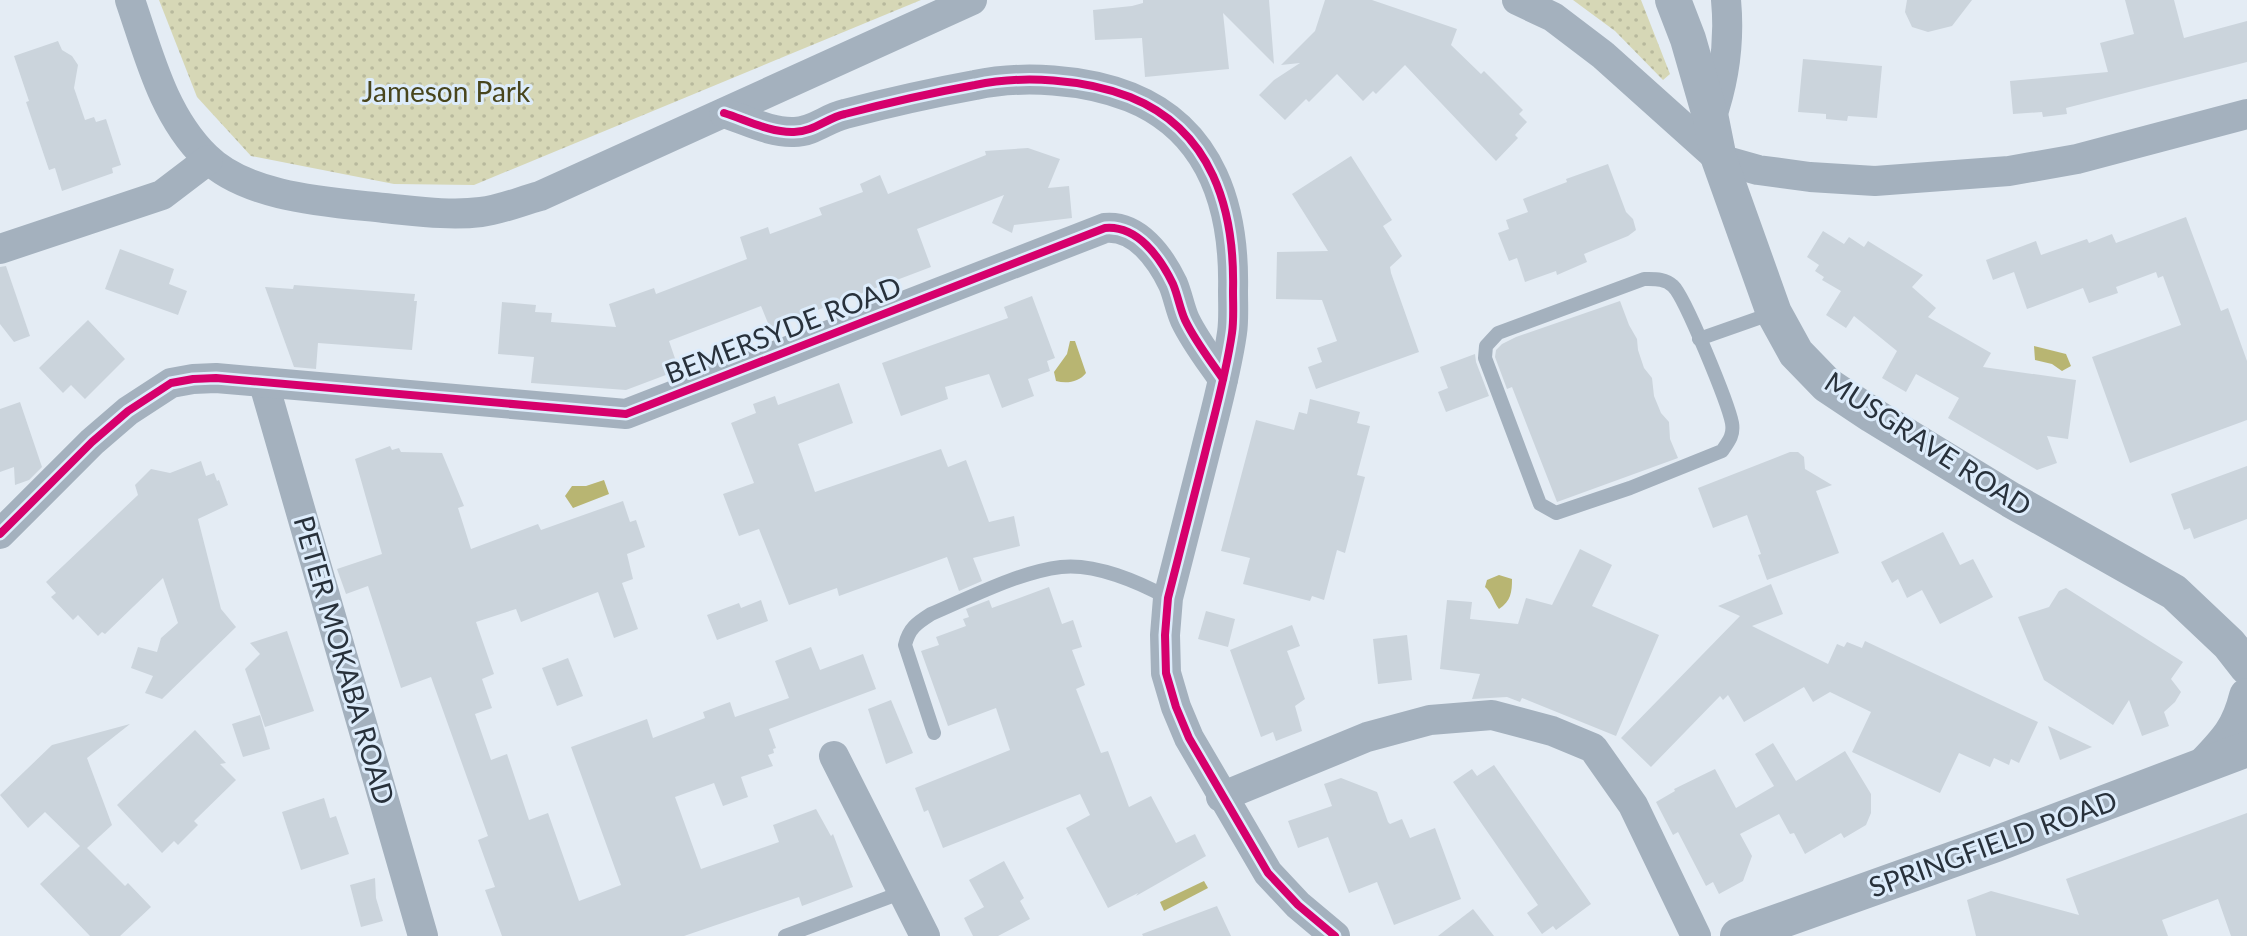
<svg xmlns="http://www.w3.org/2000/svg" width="2247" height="936" font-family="Lato,sans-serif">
<defs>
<pattern id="park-dots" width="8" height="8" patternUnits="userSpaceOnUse" patternTransform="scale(2)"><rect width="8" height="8" fill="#d6d7b6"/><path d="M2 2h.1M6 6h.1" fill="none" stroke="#b8b99d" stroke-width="1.8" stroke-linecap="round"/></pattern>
</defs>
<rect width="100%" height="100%" fill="#e4ecf4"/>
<g fill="url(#park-dots)">
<path d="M159 0H921L474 185 394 184 251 156 197 97Z"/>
<path d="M1573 0H1641L1670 74 1663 80 1615 31Z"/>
</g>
<g fill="#b8b572">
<path d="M1070 341H1075L1086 373C1079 382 1067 384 1056 381L1054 372 1067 354Z"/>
<path d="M2034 346 2066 354 2071 366 2062 371 2052 364 2035 360Z"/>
<path d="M604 480 609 494 573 508 565 496 572 486H586Z"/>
<path d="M1499 575 1512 579C1512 592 1511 601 1499 609 1493 601 1492 593 1485 587L1487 580Z"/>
<path d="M1204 881 1208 888 1164 911 1160 902Z"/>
</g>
<g fill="#cbd4dc">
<path d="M1143 0H1269L1274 64 1223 13 1229 69 1145 77 1142 38 1095 40 1093 10 1132 6 1143 3Z"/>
<path d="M1325 0H1372L1457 29 1451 45 1481 74 1484 71 1523 110 1519 114 1527 122 1515 135 1518 138 1496 161 1405 65 1376 94 1373 91 1363 101 1337 74 1309 102 1306 99 1285 120 1259 95 1274 80 1300 63 1281 65 1315 31Z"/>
<path d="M1907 0H1972L1952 26 1928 32 1912 27 1905 12Z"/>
<path d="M2125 0H2174L2184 38 2247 21V62L2066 108 2067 114 2043 117 2042 112 2013 114 2010 81 2108 72 2100 43 2134 34Z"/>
<path d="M58 41 62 50 72 56 78 65 74 88 85 120 94 117 96 122 106 119 121 165 112 168 113 173 62 191 55 168 49 170 26 102 29 101 14 56Z"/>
<path d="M1803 59 1882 66 1877 118 1848 116 1847 121 1826 119V114L1798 112Z"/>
<path d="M1028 148 1060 159 1048 188 1069 186 1072 218 1014 225 1012 233 992 223 1004 195 917 229 931 267 770 328 761 306 669 341 679 370 626 390 531 383 534 357 498 354 502 302 536 305 535 312 552 313 551 322 616 327 609 304 654 288 656 294 747 259 740 237 768 227 770 234 822 215 819 208 863 192 860 184 880 175 888 194 986 155 985 151Z"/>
<path d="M1351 156 1392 220 1383 226 1402 256 1390 267 1391 273 1419 352 1316 389 1308 367 1322 362 1317 348 1337 341 1322 300 1276 299 1277 252 1328 251 1292 194Z"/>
<path d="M1608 164 1626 212 1633 219 1636 230 1628 236 1584 254 1587 262 1557 275 1556 271 1525 282 1517 258 1509 261 1498 233 1509 229 1506 220 1528 212 1523 199 1567 182 1566 179Z"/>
<path d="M2186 217 2221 311 2228 308 2247 361V420L2130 463 2092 357 2181 325 2163 276 2158 278 2156 272 2116 287 2118 293 2089 303 2083 288 2027 309 2014 272 1993 280 1986 260 2036 241 2041 255 2087 239 2089 243 2112 234 2116 243Z"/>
<path d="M1823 231 1844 244 1849 237 1864 247 1868 241 1923 275 1912 287 1936 308 1928 317 1991 353 1983 367 2076 380 2068 439 2047 436 2057 463 2037 470 1948 418 1959 398 1916 374 1906 392 1882 378 1897 351 1854 316 1846 328 1826 315 1841 291 1822 280 1824 277 1815 271 1819 265 1807 257Z"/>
<path d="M120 249 174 269 169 284 187 291 178 315 105 289Z"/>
<path d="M6 266 30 336 14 342 0 324V267Z"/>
<path d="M294 285 415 294 414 301H417L412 350 318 343 316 369 294 367 265 287 293 289Z"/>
<path d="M1032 296 1055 358 1047 361 1050 371 1028 379 1034 396 1002 408 989 374 945 387 948 399 901 416 882 363 1008 318 1004 307Z"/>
<path d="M1620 301 1629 325 1637 339 1638 350 1644 368 1652 378 1654 396 1661 413 1669 422 1670 439 1678 458 1557 502 1512 387 1507 389 1495 357 1496 350 1502 344 1516 337Z"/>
<path d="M88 320 125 359 85 399 71 385 63 393 39 368Z"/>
<path d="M1475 354 1476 362 1489 396 1446 412 1438 392 1448 388 1440 367Z"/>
<path d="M839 383 853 423 798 444 815 492 941 449 948 467 966 460 989 522 1014 516 1020 546 973 558 982 581 959 591 947 557 839 596 837 588 789 605 759 529 739 536 723 494 754 483 731 423 756 413 753 404 775 396 778 405Z"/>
<path d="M1310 399 1360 412 1357 423 1370 426 1357 475 1365 477 1345 553 1337 550 1324 600 1312 596 1310 601 1243 584 1250 558 1221 551 1256 420 1294 430 1299 412 1307 414Z"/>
<path d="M20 402 42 467 29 480 15 485 14 467 0 472V409Z"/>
<path d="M390 446 392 450 399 448 401 452 442 453 464 506 458 508 471 549 538 524 541 530 623 501 630 522 636 520 645 547 627 554 633 579 622 583 638 629 614 638 598 592 521 622 516 609 476 622 494 674 482 679 492 708 475 714 491 760 507 754 529 820 548 813 579 901 621 885 571 747 647 719 653 738 705 718 703 712 730 702 735 717 789 698 775 661 811 647 820 670 863 654 876 689 769 729 776 748 773 749 774 753 768 755 773 766 741 777 748 797 723 806 714 783 675 797 701 869 779 842 773 825 816 809 831 836 833 834 853 887 802 906 799 897 684 936H502L485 890 495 887 478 840 488 836 431 677 401 688 368 586 346 594 337 569 382 554 355 459Z"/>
<path d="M1790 452H1798L1804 457 1805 469 1832 485 1816 491 1839 553 1767 580 1758 555 1761 554 1747 515 1713 528 1698 488Z"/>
<path d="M201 461 206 476 214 473 217 481 219 480 228 505 198 519 221 609 236 627 162 699 145 693 153 676 131 668 138 647 157 652 161 638 178 623 163 578 105 634 102 632 98 636 78 615 73 620 51 597 56 593 46 582 138 495 135 485 151 469 170 473Z"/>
<path d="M2247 466V519L2194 539 2190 528 2184 530 2171 494Z"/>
<path d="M1943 532 1960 565 1973 559 1993 597 1940 624 1922 590 1907 598 1898 579 1892 583 1881 562Z"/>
<path d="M1580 549 1612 565 1592 606 1659 635 1616 736 1522 698 1520 702 1507 697 1472 699 1480 674 1440 669 1447 600 1472 602 1470 619 1518 624 1526 598 1552 605Z"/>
<path d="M1771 584 1783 614 1752 626 1828 664 1837 644 1844 647 1847 642 1862 648 1865 641 2038 722 2019 763 2011 759 2009 765 1994 758 1990 767 1959 753 1940 793 1852 752 1871 712 1830 692 1813 702 1804 687 1744 722 1728 695 1723 700 1720 696 1651 767 1621 738 1740 616 1718 606Z"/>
<path d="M1049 587 1062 624 1073 620 1082 647 1072 650 1085 685 1076 689 1101 753 1108 751 1129 807 1151 796 1176 843 1195 834 1206 856 1136 896 1138 893 1108 908 1066 828 1090 815 1080 794 943 848 928 810 924 812 915 788 1010 750 996 708 948 726 921 651 939 645 936 637 966 626 963 619 969 617 966 609 989 600 992 608Z"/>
<path d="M2066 588 2183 662 2171 679 2181 692 2175 702 2164 712 2169 726 2142 736 2129 700 2113 725 2044 680 2018 617 2049 607 2059 591Z"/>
<path d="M761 600 768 621 717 640 707 615 739 603 741 608Z"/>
<path d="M1206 611 1235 619 1228 647 1198 639Z"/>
<path d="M1292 625 1300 646 1287 651 1305 699 1295 706 1302 731 1276 741 1273 732 1261 737 1230 650Z"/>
<path d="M287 631 314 711 265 727 245 669 260 654 250 643Z"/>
<path d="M1407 635 1412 680 1378 684 1373 639Z"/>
<path d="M568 658 583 696 557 706 542 668Z"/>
<path d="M891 700 913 753 886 764 868 709Z"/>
<path d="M260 715 270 749 243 757 232 724Z"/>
<path d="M130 724 87 758 112 825 87 848 125 886 128 883 151 907 120 936H90L40 884 80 846 45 812 28 828 0 795 52 745Z"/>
<path d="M2048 726 2092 747 2060 760Z"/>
<path d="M195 730 226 763 220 764 236 780 194 821 198 825 178 845 174 841 162 853 117 805Z"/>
<path d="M1773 743 1796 781 1845 751 1871 794V813L1866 825 1844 838 1841 833 1805 854 1794 833 1790 834 1779 814 1740 834 1752 856 1743 881 1719 894 1713 882 1706 886 1678 832 1673 835 1656 802 1675 791 1674 789 1715 769 1736 808 1774 786 1755 754Z"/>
<path d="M1494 765 1591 904 1556 930 1553 926 1542 934 1527 913 1538 905 1453 782 1472 769 1477 776Z"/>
<path d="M1341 778 1377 792 1388 822 1390 824 1402 819 1410 838 1435 828 1461 899 1394 925 1377 882 1349 893 1328 837 1298 848 1288 821 1332 806 1324 784Z"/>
<path d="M324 798 330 818 336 816 349 854 301 870 282 812Z"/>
<path d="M2247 813V936H2231L2218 899 2162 920 2168 936H1976L1967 900 1991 891 2079 915 2066 879Z"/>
<path d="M1004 861 1024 898 1020 901 1030 919 998 936H973L964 918 984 907 969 880Z"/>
<path d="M375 878 376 898 383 921 361 927 350 885Z"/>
<path d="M1217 906 1231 936H1143L1142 934Z"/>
<path d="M1473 909 1494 936H1438Z"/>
</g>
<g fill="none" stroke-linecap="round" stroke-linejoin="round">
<g stroke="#a4b1be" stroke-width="14">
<path d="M1644 279C1654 279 1665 278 1673 286 1685 297 1728 403 1732 423 1734 435 1729 441 1722 451L1630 488 1556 513 1540 504 1485 358 1486 346 1498 333Z"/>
<path d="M1699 339 1773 313"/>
<path d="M934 733 905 645C909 628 917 623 931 614 971 597 1019 572 1061 567 1095 563 1139 582 1168 598"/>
<path d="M785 936 903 892"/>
</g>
<g stroke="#a4b1be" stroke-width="30">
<path d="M130 0C149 55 163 115 206 157 247 198 329 202 384 208 416 211 449 216 481 212 500 210 521 201 540 196L972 0"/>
<path d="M1517 0 1553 17 1603 55 1719 159 1758 170 1810 177 1875 181 2009 171 2077 159 2247 114"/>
<path d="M724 113C746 120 771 133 794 132 813 132 827 118 845 114 887 103 931 93 975 85 1023 75 1084 79 1130 97 1212 130 1235 209 1233 291 1233 305 1234 320 1232 333 1226 375 1214 416 1204 457 1192 504 1180 551 1168 598L1165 635 1166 673 1176 707 1189 738 1268 873 1298 905 1335 936"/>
<path d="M1711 119C1725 79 1730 42 1726 0"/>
<path d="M0 249 162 195 208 160"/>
<path d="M264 384 423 936"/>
<path d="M0 534 92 442 128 411 171 383 193 379 216 378 626 414 1105 228C1137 225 1160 257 1173 284 1178 296 1180 309 1185 320 1195 341 1210 360 1223 379"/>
<path d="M834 756 925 936"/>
<path d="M1221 797 1367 737 1430 720 1492 715 1552 731 1593 748 1633 805 1696 936"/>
</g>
<g stroke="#a4b1be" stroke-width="36">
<path d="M1673 0 1688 39 1711 119 1719 159 1774 313 1796 353 1827 385 1872 415 2011 500 2174 592 2229 644 2247 667"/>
<path d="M2206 763C2228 740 2239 728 2247 696"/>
<path d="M1738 936 1996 844 2247 749"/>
</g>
<g stroke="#ddecfb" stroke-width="13">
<g id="cycleway">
<path d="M724 113C746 120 771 133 794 132 813 132 827 118 845 114 887 103 931 93 975 85 1023 75 1084 79 1130 97 1212 130 1235 209 1233 291 1233 305 1234 320 1232 333 1226 375 1214 416 1204 457 1192 504 1180 551 1168 598L1165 635 1166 673 1176 707 1189 738 1268 873 1298 905 1335 936"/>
<path d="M0 534 92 442 128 411 171 383 193 379 216 378 626 414 1105 228C1137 225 1160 257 1173 284 1178 296 1180 309 1185 320 1195 341 1210 360 1223 379"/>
</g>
</g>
<use href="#cycleway" stroke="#d6006c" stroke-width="8"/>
</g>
<g text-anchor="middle" stroke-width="6" stroke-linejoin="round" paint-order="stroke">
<g font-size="28" fill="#48451c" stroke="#ddecfb">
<text x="446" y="102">Jameson Park</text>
</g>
<g font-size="28" fill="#28313b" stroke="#ddecfb">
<text transform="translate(783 330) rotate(-21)" y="10">BEMERSYDE ROAD</text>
<text transform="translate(1928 444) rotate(33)" y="10">MUSGRAVE ROAD</text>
<text transform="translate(344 660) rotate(74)" y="10">PETER MOKABA ROAD</text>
<text transform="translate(1993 844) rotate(-20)" y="10">SPRINGFIELD ROAD</text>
</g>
</g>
</svg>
